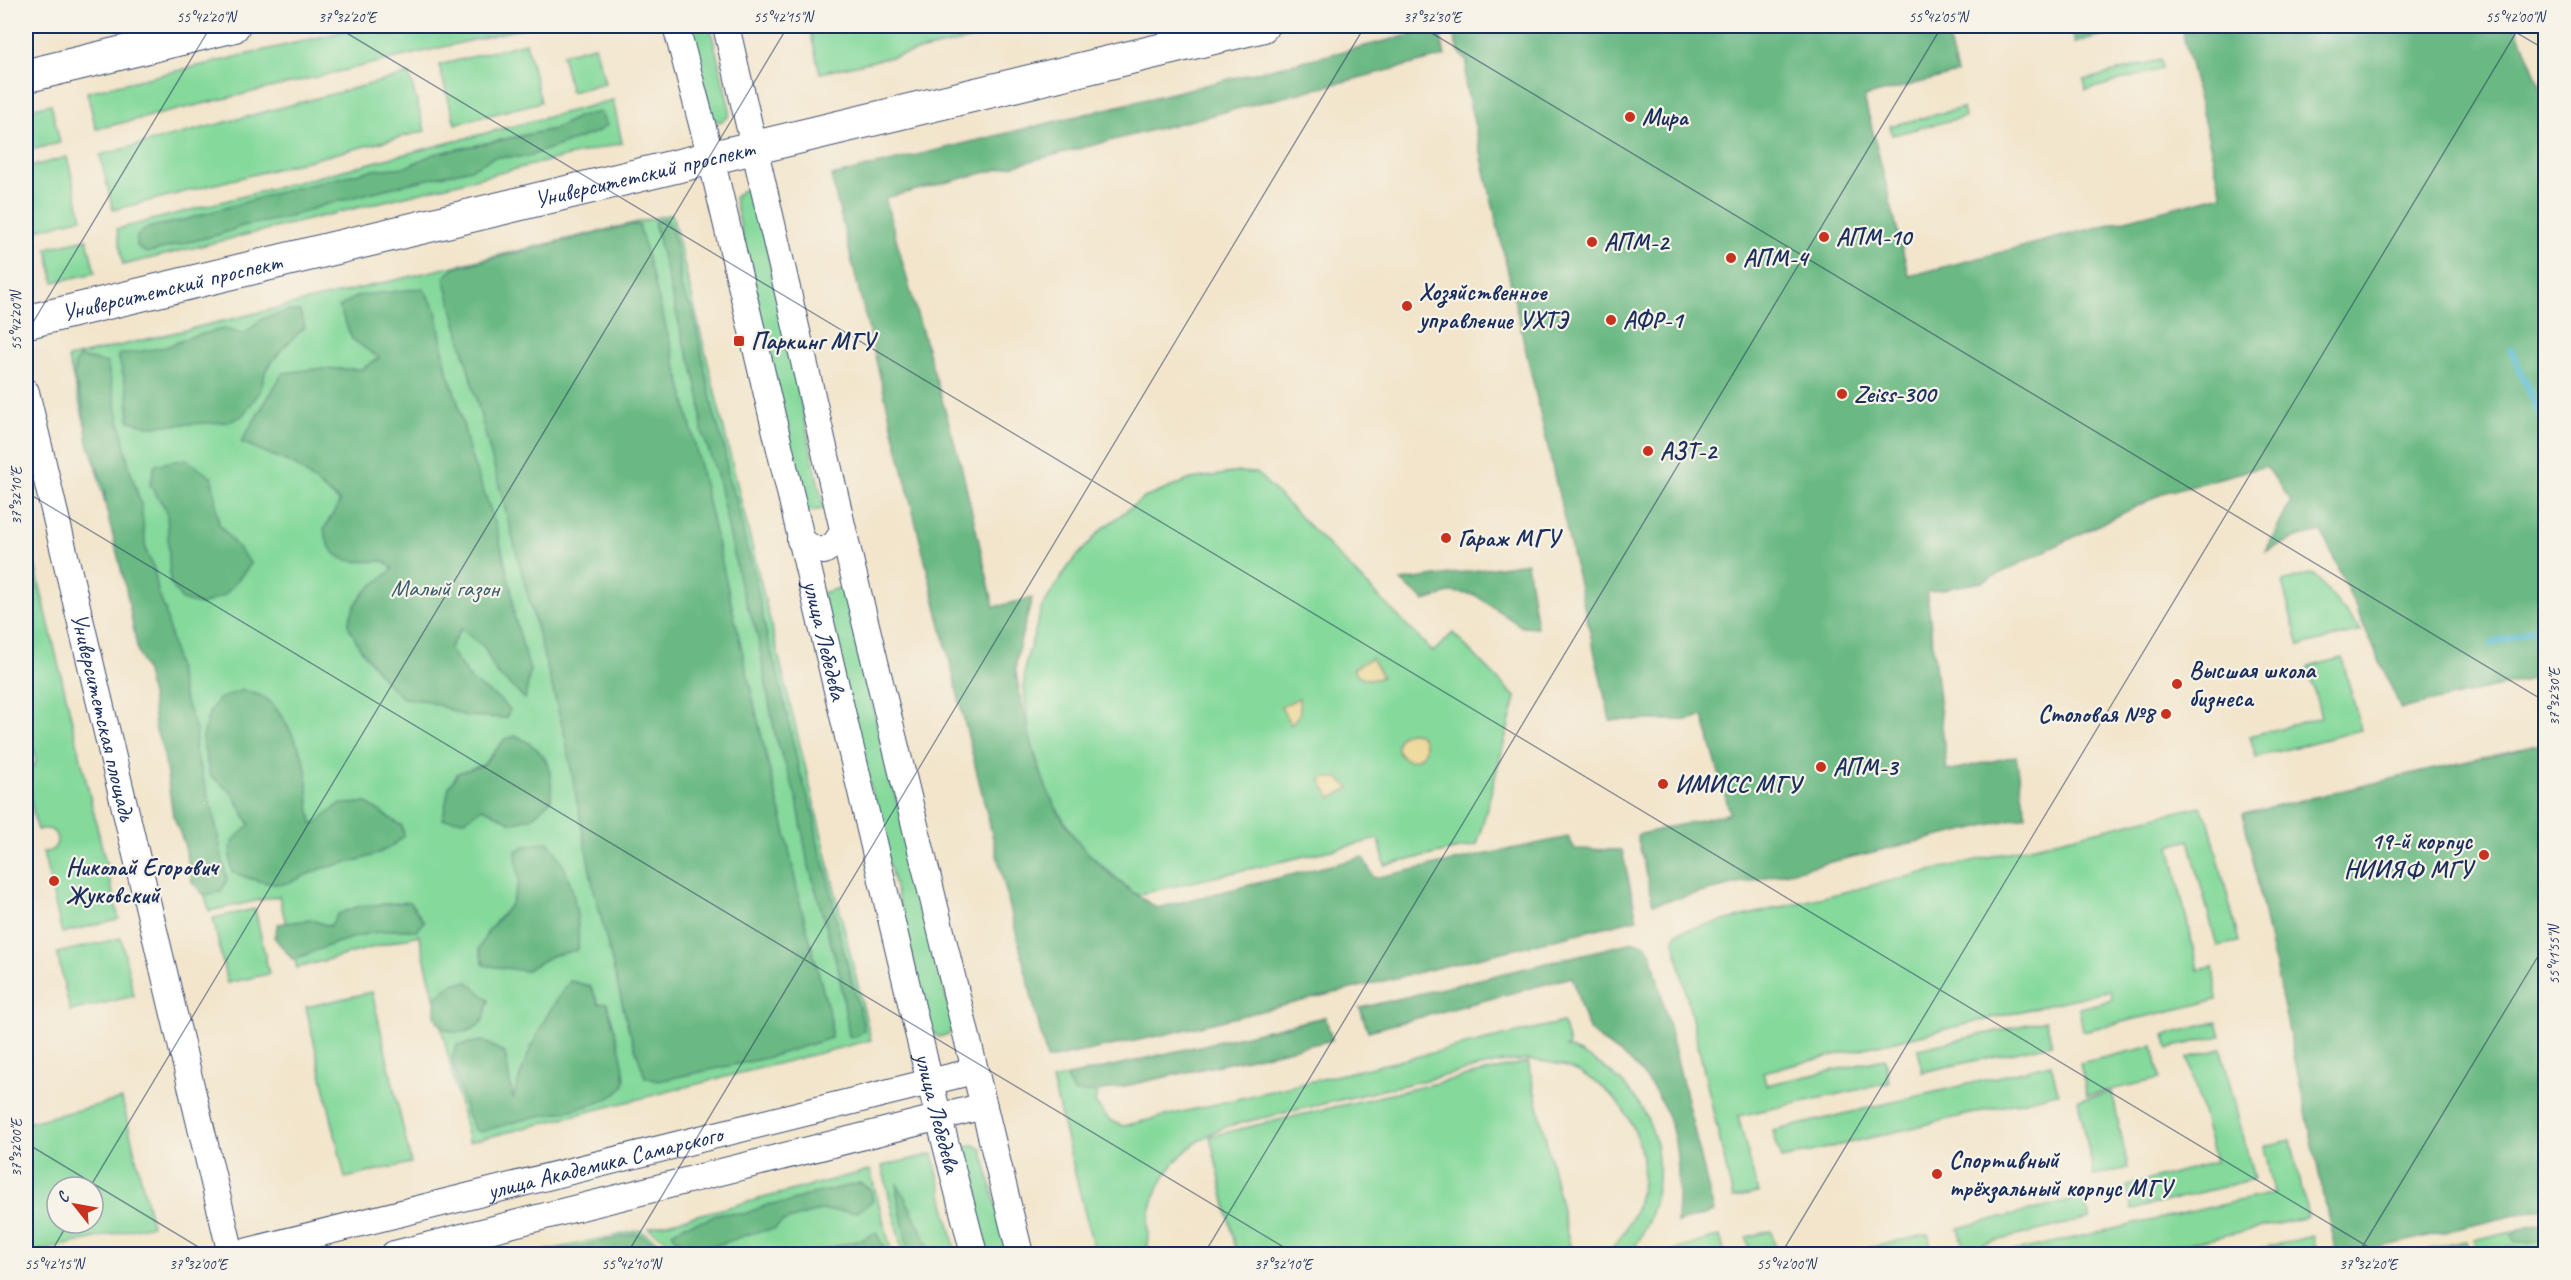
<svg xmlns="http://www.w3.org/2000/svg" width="2571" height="1280" font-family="Caveat,sans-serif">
<rect width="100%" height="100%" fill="#f7f3e8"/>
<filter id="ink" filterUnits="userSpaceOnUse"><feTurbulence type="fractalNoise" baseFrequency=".0167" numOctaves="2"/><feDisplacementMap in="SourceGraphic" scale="12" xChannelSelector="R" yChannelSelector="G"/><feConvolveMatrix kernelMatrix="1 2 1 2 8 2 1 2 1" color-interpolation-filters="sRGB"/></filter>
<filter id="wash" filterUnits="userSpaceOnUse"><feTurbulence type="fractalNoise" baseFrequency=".008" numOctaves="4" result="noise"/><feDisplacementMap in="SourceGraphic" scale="24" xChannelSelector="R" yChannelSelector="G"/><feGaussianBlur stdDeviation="1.35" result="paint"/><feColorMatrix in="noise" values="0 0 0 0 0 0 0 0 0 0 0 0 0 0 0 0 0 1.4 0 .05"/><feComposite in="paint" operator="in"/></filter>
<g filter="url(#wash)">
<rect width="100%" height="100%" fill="#f2e5cb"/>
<g fill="#84d99b" stroke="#50847c" stroke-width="1.5" fill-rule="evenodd">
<path d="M367 26H532L96 129 87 92Z"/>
<path d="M689 26H710L730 110 728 117 720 122 713 120Z"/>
<path d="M809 26H1029L820 73Z"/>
<path d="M526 43 541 102 455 124 439 65Z"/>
<path d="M595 46 605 83 571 92 562 54Z"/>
<path d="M2160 60 2162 69 2086 90 2084 80Z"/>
<path d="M409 74 425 131 113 210 100 155Z"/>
<path d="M613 100 622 143 123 265 117 229Z"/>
<path d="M51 104 60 143 26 151V110Z"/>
<path d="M1963 108 1965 117 1892 135 1890 126Z"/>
<path d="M67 157 82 218 37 230 26 183V168Z"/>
<path d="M751 189 755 194 824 509 806 512 734 198 741 191Z"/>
<path d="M672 214 871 1040 469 1142 419 935 297 968 279 896 209 911 68 358Z"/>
<path d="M87 239 95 273 54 282 47 248Z"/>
<path d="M1239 472 1257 473 1433 652 1453 633 1516 698 1477 845 1385 865 1379 839 1136 895 1079 845 1047 793 1029 734 1024 687 1025 665 1042 607 1070 564 1102 529 1142 499 1191 479Z"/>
<path d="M26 528 119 919 62 933 43 852C64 853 61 822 37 830L26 780V770L33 767 36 762 34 749 26 745Z"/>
<path d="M2313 573 2361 631 2299 646 2282 582Z"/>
<path d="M843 587 952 1021V1028L948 1035 938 1037 930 1028 822 593Z"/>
<path d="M2342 658 2361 730 2256 757 2250 736 2321 717 2308 667Z"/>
<path d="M2200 806 2209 822 2239 942 2217 946 2189 840 2170 846 2198 970 2213 967 2217 1000 2083 1031 2079 1008 2112 1000 2111 990 1763 1072 1766 1085 1885 1059 1889 1083 1738 1116 1758 1193 1733 1198 1674 940 1678 932Z"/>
<path d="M255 909 269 974 227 983 213 918Z"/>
<path d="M121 938 134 996 70 1011 57 953Z"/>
<path d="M372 992 411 1163 345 1178 306 1007Z"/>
<path d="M1325 1017 1332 1040 1097 1092 1095 1103 1109 1120 1123 1126 1563 1022 1569 1045 1566 1047C1656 1082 1685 1170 1632 1252L1629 1254H1606C1691 1168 1616 1040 1498 1063L1228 1126C1173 1147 1141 1196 1149 1254H1095L1052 1080Z"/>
<path d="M2046 1020 2052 1044 1922 1072 1918 1049Z"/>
<path d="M2217 1022 2221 1036 2169 1048 2165 1035Z"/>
<path d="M2153 1046 2160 1079 2087 1095 2080 1063Z"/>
<path d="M2221 1049 2254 1179 2132 1210 2126 1186 2215 1162 2188 1058Z"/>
<path d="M1528 1062 1572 1254H1237L1210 1136Z"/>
<path d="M2051 1064 2058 1093 1781 1159 1773 1131Z"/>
<path d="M2112 1092 2128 1168 2094 1176 2078 1100Z"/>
<path d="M122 1099 152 1225 26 1254V1123ZM57 1187H93V1223H57Z"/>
<path d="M2291 1140 2308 1217 2141 1254H2002L2274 1193 2264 1146Z"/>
<path d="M974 1145 982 1149 1008 1254H987L962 1155 967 1146Z"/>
<path d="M933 1154 956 1254H903L882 1166Z"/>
<path d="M870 1170 892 1254H687L648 1228Z"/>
<path d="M2083 1198 2090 1218 1964 1249 1958 1228Z"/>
<path d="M2545 1223V1254H2514L2512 1247 2478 1254 2474 1240Z"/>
<path d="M640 1230 676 1254H532Z"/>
<path d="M1771 1231 1777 1254H1750L1746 1237Z"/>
<path d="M1928 1234 1933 1254H1845Z"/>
<path d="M1720 1236 1725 1254H1662Z"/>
<path d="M2313 1236 2317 1254H2237Z"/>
<path d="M2466 1241 2469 1254H2409Z"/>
</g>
<g fill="#6bb983" stroke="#437470" stroke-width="1.5">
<path d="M1452 26H1945L1957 73 1864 97 1909 276 2222 195 2181 26H2516L2546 101 2545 676 2401 709 2322 532 2299 537 2266 551 2291 501 2266 466 2166 492 1982 582 1927 592 1947 771 2016 756 2026 816 1653 904 1637 835 1730 813 1703 716 1687 720H1610L1465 83 1467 62 1457 48Z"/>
<path d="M2071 26H2140L2075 43Z"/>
<path d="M1439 28 1445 56 885 198 910 290 961 465 994 607 1032 598C1027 620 1018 643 1016 665 1015 680 1022 700 1025 715 1043 806 1077 860 1157 908L1363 857 1374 878 1568 837 1575 849 1622 850 1637 919 1163 1035 1047 1059 831 176Z"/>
<path d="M600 112 607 125 597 132 526 157H495L471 169 377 191 324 205 286 218 242 226 221 234 146 253 137 246V236L147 228 184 220 276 193 372 170 406 167 434 154 554 129 580 116Z"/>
<path d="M666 219 672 229 680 266V285L693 312 714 413 724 447 729 481 736 498 746 545 753 567 768 642 778 674 799 769 814 816 818 845 827 873 840 936 863 1023 864 1030 856 1037 849 1036 839 972 807 859 797 799 775 735 757 633 741 588 717 475 702 431 700 400 692 365 684 344 654 222Z"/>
<path d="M629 225H639L682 388 767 760 784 825 799 899 831 1020V1038L766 1058 658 1081 645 1077 628 1027 592 881 565 736 444 277 455 268 474 263Z"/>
<path d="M423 288 436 310 447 371 457 399 470 454 496 525 512 593 514 615 530 671 525 699 496 672 484 647 461 629 449 649 472 681 499 699 510 710 506 718 465 716 428 701 403 698 384 680 360 648 348 625C357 591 369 590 393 569L384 561C353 562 330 566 324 529L340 502 295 465 241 442 283 373 315 369H362L379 358 352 339 339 307 357 296Z"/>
<path d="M289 311H300L305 327 282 349 266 370 260 392 242 416 229 422 149 426 129 421 128 393 118 355 166 347 193 336 224 329 244 334 264 318Z"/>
<path d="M79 357 107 363 129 466 141 505 146 551 154 569 158 592 165 610 183 694 196 730 195 751 212 808 227 880 221 892 204 895 192 882 184 843 173 815 164 755 155 727 152 700 146 672 138 652 126 589 106 508 104 486 88 443 82 402 74 379 75 363Z"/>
<path d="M186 459 212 478 219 524 251 564 225 595 201 605 182 600 170 582 167 511 150 485 155 465Z"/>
<path d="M1527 563 1537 628 1522 627 1475 595 1452 592 1425 601 1401 581Z"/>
<path d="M243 690C250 693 259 694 265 698 279 706 302 750 305 765 309 785 307 805 313 825L340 804 367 803 402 826 404 836C376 862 352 859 318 870 307 874 294 882 283 884 266 885 248 878 232 872 227 847 231 839 250 825L232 793 210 775 202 740 209 713 218 699Z"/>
<path d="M517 736C547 752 553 765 551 800L533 817 512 823 483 808 465 820 443 819 449 787 458 773 483 765 505 739Z"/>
<path d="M2545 743V1208L2353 1254H2336L2243 814Z"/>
<path d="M548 842C572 869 580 914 578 950L551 956 525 971 484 965 479 949 488 931 511 904 519 882 516 851 525 846Z"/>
<path d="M410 902 424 922 417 931C380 924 327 945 293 960L274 937 278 924 311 920 330 926 338 914 360 906Z"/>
<path d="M1633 942 1644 944 1651 952 1714 1212 1677 1223C1680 1158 1681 1112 1632 1063 1622 1053 1595 1039 1589 1029 1581 1013 1578 993 1572 977L1368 1031 1360 1008Z"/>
<path d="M570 981 590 986 599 1004 607 1003C611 1020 628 1069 624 1084 617 1106 550 1113 530 1118 514 1122 497 1127 481 1132L475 1130 466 1112 452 1058 457 1045 483 1041 505 1053 513 1099C525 1057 543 1016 570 981Z"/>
<path d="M468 982 489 1000C487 1005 486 1013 484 1018 474 1037 441 1038 435 1015 434 1009 436 1001 436 996L453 983Z"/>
<path d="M1325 1017 1332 1040 1097 1092 1075 1093 1065 1077Z"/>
<path d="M860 1183 871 1190 873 1201 857 1212 821 1210 782 1222 774 1229C765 1231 755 1232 746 1235 723 1243 688 1261 672 1233L685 1225 706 1220 721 1213 744 1214 770 1204 787 1203 805 1196Z"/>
<path d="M897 1184C912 1207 920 1231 932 1254H909L897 1195Z"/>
<path d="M2545 1223V1242L2515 1243 2511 1235 2524 1228Z"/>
<path d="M876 1232 887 1254H813L818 1251 864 1239Z"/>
<path d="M635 1234 643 1236 668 1254C655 1256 620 1250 613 1254H531L576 1248Z"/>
</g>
<g fill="#eeda9e" stroke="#84847e" stroke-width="1.5">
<path d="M1371 658 1382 677C1370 682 1360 679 1353 669Z"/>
<path d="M1299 698 1300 713 1291 725 1281 707Z"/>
<circle cx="1411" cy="746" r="14"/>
<path d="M1326 778H1338L1350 788 1331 798 1320 780Z"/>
</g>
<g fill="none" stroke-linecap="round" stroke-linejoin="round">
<g stroke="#52bad0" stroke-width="7">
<path d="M2511 350 2546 428"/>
<path d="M2492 644 2546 625"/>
</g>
</g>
</g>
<g filter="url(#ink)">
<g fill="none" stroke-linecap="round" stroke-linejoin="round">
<g stroke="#3b4a6e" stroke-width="28">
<g id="street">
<path id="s1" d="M676 26 711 158 930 1083 974 1254"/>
<path d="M726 26 852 568 1020 1254"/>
<path id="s2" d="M26 392 231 1254"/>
<path d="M800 540 814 549 824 551 835 544 843 532"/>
<path id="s3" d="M236 1254 974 1071"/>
<path d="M394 1254 984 1106"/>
</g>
</g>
<g stroke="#3b4a6e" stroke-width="35">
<g id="secondary">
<path d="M26 76 233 26"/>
<path id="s4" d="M26 322 1262 26"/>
</g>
</g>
<use href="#street" stroke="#fff" stroke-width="26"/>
<use href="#secondary" stroke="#fff" stroke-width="33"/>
</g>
</g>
<path fill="none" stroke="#1b2f5e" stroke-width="1.5" stroke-opacity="0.45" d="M335 26 2380 1254M1420 26 2546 702M2505 26 2546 50M26 334 211 26M26 492 1295 1254M26 1143 210 1254M90 1187 788 26M50 1254 68 1223M627 1254 1365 26M1204 1254 1942 26M1781 1254 2520 26M2358 1254 2546 943"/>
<g fill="#c8321e" stroke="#f7f3e8" stroke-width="2">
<circle cx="1630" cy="117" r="6"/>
<circle cx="1824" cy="237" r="6"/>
<circle cx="1592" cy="242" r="6"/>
<circle cx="1731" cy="258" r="6"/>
<circle cx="1407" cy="306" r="6"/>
<circle cx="1611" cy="320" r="6"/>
<rect x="733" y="335" width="12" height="12" rx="3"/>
<circle cx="1842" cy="394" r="6"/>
<circle cx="1648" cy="451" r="6"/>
<circle cx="1446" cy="538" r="6"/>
<circle cx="2177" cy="684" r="6"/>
<circle cx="2166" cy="714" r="6"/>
<circle cx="1821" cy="767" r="6"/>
<circle cx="1663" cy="784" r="6"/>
<circle cx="2484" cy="855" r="6"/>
<circle cx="54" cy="881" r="6"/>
<circle cx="1937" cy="1174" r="6"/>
</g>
<g text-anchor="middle" stroke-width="4.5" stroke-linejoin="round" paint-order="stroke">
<g font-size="24" font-weight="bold" fill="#1b2f5e" stroke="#f7f3e8" text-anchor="start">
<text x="1642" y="125">Мира</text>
<text x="1836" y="245">АПМ-10</text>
<text x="1604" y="250">АПМ-2</text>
<text x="1743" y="266">АПМ-4</text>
<text x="1419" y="300">Хозяйственное<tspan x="1419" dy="28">управление УХТЭ</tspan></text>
<text x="1623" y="328">АФР-1</text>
<text x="751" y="349">Паркинг МГУ</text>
<text x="1854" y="402">Zeiss-300</text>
<text x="1660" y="459">АЗТ-2</text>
<text x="1458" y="546">Гараж МГУ</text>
<text x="2189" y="678">Высшая школа<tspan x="2189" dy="28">бизнеса</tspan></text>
<text x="2154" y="722" text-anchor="end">Столовая №8</text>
<text x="1833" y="775">АПМ-3</text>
<text x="1675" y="792">ИМИСС МГУ</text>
<text x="2472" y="849" text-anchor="end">19-й корпус<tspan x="2472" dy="28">НИИЯФ МГУ</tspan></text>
<text x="66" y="875">Николай Егорович<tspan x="66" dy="28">Жуковский</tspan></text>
<text x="1949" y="1168">Спортивный<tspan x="1949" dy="28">трёхзальный корпус МГУ</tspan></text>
</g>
<g font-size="24" fill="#1b2f5e" stroke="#f7f3e8">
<text dy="8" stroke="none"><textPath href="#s4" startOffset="636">Университетский проспект</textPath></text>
<text dy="8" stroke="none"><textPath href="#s4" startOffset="150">Университетский проспект</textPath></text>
<text dy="8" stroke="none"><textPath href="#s1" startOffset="632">улица Лебедева</textPath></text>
<text dy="8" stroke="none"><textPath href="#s2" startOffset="334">Университетская площадь</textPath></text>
<text dy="8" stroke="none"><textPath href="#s1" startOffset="1118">улица Лебедева</textPath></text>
<text dy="8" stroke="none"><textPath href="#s3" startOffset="380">улица Академика Самарского</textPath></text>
</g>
<g font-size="24" fill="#355a6d" stroke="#f7f3e8">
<text x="445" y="596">Малый газон</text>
</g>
</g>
<rect width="2571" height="1280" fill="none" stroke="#f7f3e8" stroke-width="66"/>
<g transform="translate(75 1205) rotate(301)"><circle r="28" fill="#f7f3e8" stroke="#9fa5b1" stroke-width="1.5"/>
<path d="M0-4.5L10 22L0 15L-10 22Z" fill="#c8321e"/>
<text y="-9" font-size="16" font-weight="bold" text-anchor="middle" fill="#1b2f5e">С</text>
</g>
<rect x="33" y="33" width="2505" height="1214" fill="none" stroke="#1b2f5e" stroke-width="2"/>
<g font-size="15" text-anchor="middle" fill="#1b2f5e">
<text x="206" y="22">55°42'20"N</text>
<text x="347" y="22">37°32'20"E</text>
<text x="783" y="22">55°42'15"N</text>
<text x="1432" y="22">37°32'30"E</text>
<text x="1938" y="22">55°42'05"N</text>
<text x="2515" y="22">55°42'00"N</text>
<text transform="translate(16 321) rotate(-90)" y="5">55°42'20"N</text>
<text transform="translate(16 496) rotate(-90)" y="5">37°32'10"E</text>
<text transform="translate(2554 697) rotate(-90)" y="5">37°32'30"E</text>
<text transform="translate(2554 955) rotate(-90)" y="5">55°41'55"N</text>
<text transform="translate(16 1148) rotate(-90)" y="5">37°32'00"E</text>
<text x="54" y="1269">55°42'15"N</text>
<text x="198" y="1269">37°32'00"E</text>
<text x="631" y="1269">55°42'10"N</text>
<text x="1283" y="1269">37°32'10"E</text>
<text x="1786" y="1269">55°42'00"N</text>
<text x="2368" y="1269">37°32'20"E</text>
</g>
</svg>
